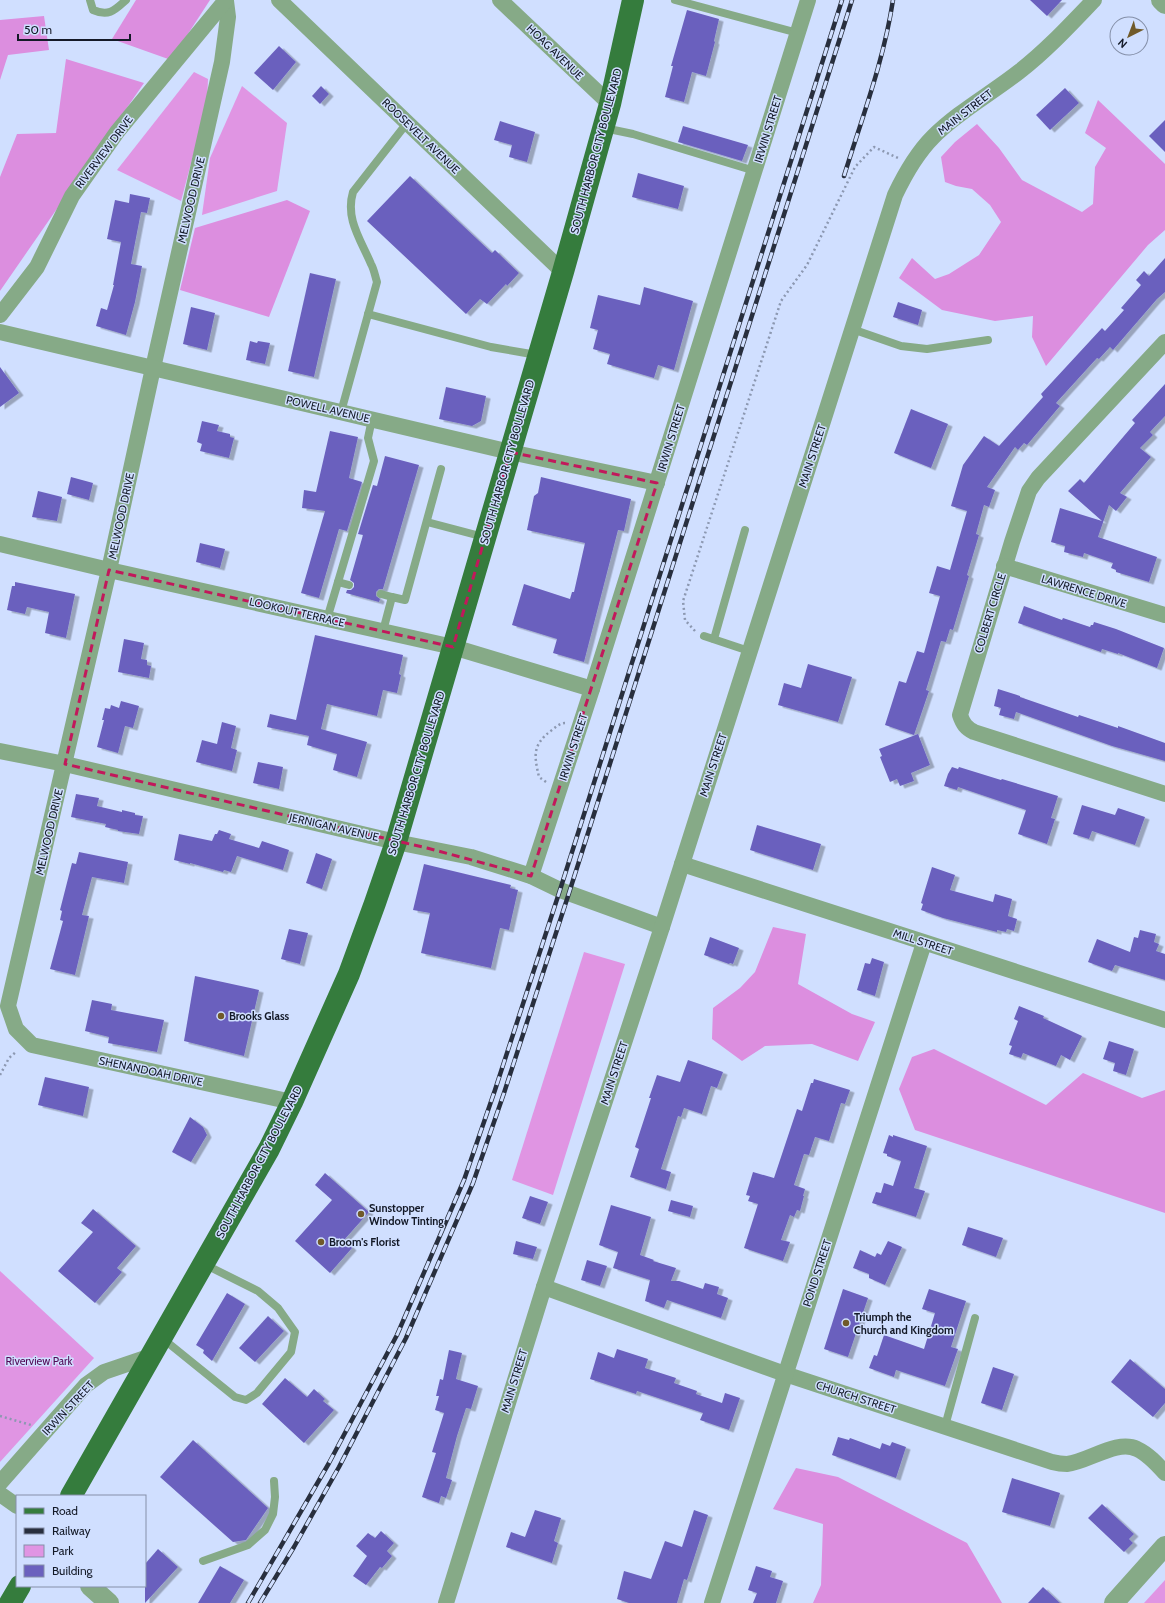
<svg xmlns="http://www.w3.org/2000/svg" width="1165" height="1603" font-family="Cabin,sans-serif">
<defs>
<filter id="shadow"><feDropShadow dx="4.5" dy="2.5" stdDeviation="0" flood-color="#0004"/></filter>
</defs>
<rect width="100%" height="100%" fill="#d0dfff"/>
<g fill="#e095e3">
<path d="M194 72 208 79 207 103 181 201 117 170Z"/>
<path d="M242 86 287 123 277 191 202 215 210 158Z"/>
<path d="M584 952 625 964 553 1195 512 1180Z"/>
<path d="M0 1271 94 1358 0 1462Z"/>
<path d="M1165 1580V1603H1144Z"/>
</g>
<g fill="#dc8edf">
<path d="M136 0H210L171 60 112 39Z"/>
<path d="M44 16 49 50 8 55 0 80V20Z"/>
<path d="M66 59 144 83 0 291V177L17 134 56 133Z"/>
<path d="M1098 100 1165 164V230L1148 245 1046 366 1032 337 1033 316 995 321 942 310 899 278 912 258 935 279 949 274 979 255 1001 222 990 205 972 189 956 186 945 182 941 157 955 142 977 124 999 148 1022 180 1082 212 1093 204 1095 167 1106 148 1085 133Z"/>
<path d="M287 200 310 211 269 317 180 290 195 228Z"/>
<path d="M773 927 806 934 798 984 852 1014 875 1022 858 1061 812 1044 765 1046 742 1061 712 1039 713 1008 740 988 755 972Z"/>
<path d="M934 1049 1046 1105 1083 1073 1142 1098 1165 1090V1213L915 1130 899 1089 912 1057Z"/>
<path d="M796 1468 838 1477 967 1543 1002 1603H813L821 1585 823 1524 773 1509Z"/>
</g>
<g fill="#6b61be" filter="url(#shadow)">
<path d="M1030 0H1062L1047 16Z"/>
<path d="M687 10 719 19 714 41 715 42 706 76 692 72 684 102 665 97 673 66H671Z"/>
<path d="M279 46 296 62 273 90 254 73Z"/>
<path d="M321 86 329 94 320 104 312 96Z"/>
<path d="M1065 88 1079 103 1050 130 1036 115Z"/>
<path d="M1165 120V152L1149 136Z"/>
<path d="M500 121 535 132 527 162 509 157 512 145 494 140Z"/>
<path d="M683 126 748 145 742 161 678 142Z"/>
<path d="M638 173 684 186 678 209 632 197Z"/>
<path d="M410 176 492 253 495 250 519 273 507 286 506 284 487 304 480 299 466 314 367 221Z"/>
<path d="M130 194 150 198 147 213 141 212 131 264 142 266 135 302 126 335 96 326 101 308 107 310 114 285H113L121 242 107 239 115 200 129 203Z"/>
<path d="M1165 258V292L1157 299 1113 350 1110 347 1099 359 1097 358 1056 403 1060 406 1027 445 1024 443 1018 450 1015 447 987 487 995 490 989 507 984 505 976 534 979 535 967 575 969 576 953 630 950 629 946 642 941 641 926 690 929 691 914 735 885 725 899 681 906 683 917 651 924 653 940 596 929 593 937 566 950 570 967 511 951 506 963 465 984 436 999 446 1043 397 1041 394 1102 328 1105 331 1124 310 1121 308 1141 285 1136 280 1144 271 1149 276Z"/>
<path d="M310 273 336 279 314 377 288 371Z"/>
<path d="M644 287 693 301 674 370 658 365 654 378 607 364 610 354 593 349 598 330 590 328 598 295 640 305Z"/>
<path d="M898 302 922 310 918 325 893 317Z"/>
<path d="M191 307 215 313 207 350 183 344Z"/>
<path d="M250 341 257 343 258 341 270 343 265 364 246 360Z"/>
<path d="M0 367 19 393 0 407Z"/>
<path d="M1165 384V416L1150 432 1153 435 1140 448 1151 457 1120 493 1127 497 1116 511 1109 505 1098 537 1157 557 1149 582 1116 572V570L1111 568 1113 563 1084 553 1083 557 1064 552 1065 546 1051 542 1060 508 1102 521 1068 491 1080 479 1084 483 1135 423 1132 420Z"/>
<path d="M446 387 486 396 481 421 472 426 439 419Z"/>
<path d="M911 409 948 424 931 468 894 453Z"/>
<path d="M202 421 219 425 217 431 230 434V437L234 438 229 458 200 451 202 444 197 442Z"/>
<path d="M330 431 358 437 349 478 362 482 347 531 339 529 319 598 301 593 325 511 302 508 304 490 316 492Z"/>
<path d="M385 456 419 465 383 589H379L376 592V596L380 599 379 602 346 593 347 590H351L354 587V583L350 580 363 535 358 534 373 485 377 486Z"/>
<path d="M71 477 93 483 89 500 67 494Z"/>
<path d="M541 477 631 499 624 531 618 530 584 662 553 653 557 639 512 625 524 584 570 599 572 592H574L585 543 527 530 534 496 538 493Z"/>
<path d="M38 491 62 497 57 521 32 517Z"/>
<path d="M200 543 225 549 220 568 196 562Z"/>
<path d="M15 582 75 594 66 638 45 633 49 612 27 607 25 614 7 610 12 586H15Z"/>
<path d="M1024 606 1062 620 1063 618 1090 627 1091 625H1093L1094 622 1116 629 1164 648 1157 668 1118 653V654L1102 649 1101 652 1018 623Z"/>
<path d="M315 635 403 655 399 674 401 675 397 693 383 690 377 716 327 704 321 729 367 742 357 777 333 770 337 754 307 745 309 736 267 727 270 714 296 720Z"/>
<path d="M124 639 144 643 141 659 147 660V665L151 666 149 678 118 672Z"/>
<path d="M808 664 852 677 838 722 778 705 784 683 801 688Z"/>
<path d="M998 689 1020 696V697L1078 717 1079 715 1118 728V726L1165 743V761L1112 746 1016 712 1014 719 999 715 1001 708 994 706Z"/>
<path d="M121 701 139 706 133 728 125 726 118 753 97 747 104 720H102L105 708 110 709 111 705 119 708Z"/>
<path d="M222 722 236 726 231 748 237 750 232 771 196 762 202 740 217 744Z"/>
<path d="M918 734 930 765 911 773 914 781 900 786 897 779 890 782 880 757 882 756 879 749Z"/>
<path d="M258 762 283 767 279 789 253 783Z"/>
<path d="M952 767 958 769 959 767 1001 780 1002 779 1058 796 1051 818 1055 819 1047 844 1018 834 1026 810 958 787 957 790 944 786 948 774Z"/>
<path d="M76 794 99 798 97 806 122 812V810L135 813V815L143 816 139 834 118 831V830L105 827 106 824 71 817Z"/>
<path d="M1082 805 1115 815 1118 808 1145 817 1135 845 1092 831 1089 839 1073 834Z"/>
<path d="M757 825 821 844 813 870 750 850Z"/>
<path d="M219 830 231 834 229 839 259 848 262 841 289 850 283 870 237 856 231 872 224 870 223 872 190 863V864L174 860 179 834 212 841 215 834H217Z"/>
<path d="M79 852 128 862 124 883 92 877 82 915 89 916 75 975 50 969 63 921 60 920 62 911 60 910 72 863 76 864Z"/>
<path d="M316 853 332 859 322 889 306 883Z"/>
<path d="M424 864 511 885 510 888 518 890 509 930 500 928 491 968 421 953 430 913 413 910Z"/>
<path d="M932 867 955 875 950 890 993 902 995 894 1012 899 1008 916 1017 919 1014 931 1007 929 1006 932 997 930V932L943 918 921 910 923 904 921 903Z"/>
<path d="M289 929 308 933 300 964 281 959Z"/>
<path d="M1140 930 1156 934 1154 942 1159 944 1156 951 1165 954V980L1115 965 1112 971 1088 962 1097 939 1130 952 1134 937 1138 938Z"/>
<path d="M710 937 739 948 733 964 730 963 729 964 704 955Z"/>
<path d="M872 958 884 962 875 996 857 990 865 963 870 964Z"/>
<path d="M195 976 259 990 244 1056 184 1041Z"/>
<path d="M92 1000 112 1004 111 1010 164 1020 157 1052 108 1043 109 1037 85 1031Z"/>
<path d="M1019 1006 1044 1016 1043 1018 1082 1036 1070 1060 1061 1055 1056 1066 1023 1053 1021 1058 1009 1054 1012 1046 1009 1045 1018 1021 1014 1019Z"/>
<path d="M1109 1041 1134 1049 1126 1075 1113 1071 1115 1063 1103 1059Z"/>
<path d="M688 1060 723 1072 717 1088 711 1086 702 1114 684 1108 681 1117 678 1116 661 1169 671 1172 666 1189 630 1177 639 1149 635 1147 651 1098H649L657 1075 680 1082Z"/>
<path d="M45 1077 89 1087 83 1116 38 1105Z"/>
<path d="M814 1079 850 1090 845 1104 841 1103 829 1141 815 1137 809 1155 804 1154 794 1185 805 1189 803 1196H804L800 1211 797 1210 794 1217 790 1215 781 1240 790 1242 783 1261 744 1248 758 1204 748 1201 750 1196 746 1195 753 1172 774 1178 797 1109 802 1111 811 1083H813Z"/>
<path d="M190 1117 203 1127 207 1135 191 1162 172 1152Z"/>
<path d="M889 1135 893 1137V1135L927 1146 914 1188 925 1191 916 1217 872 1203 876 1192 881 1193 884 1183 893 1186 901 1161 887 1156V1154L883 1153Z"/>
<path d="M325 1173 369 1212 344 1240 352 1248 330 1273 295 1241 332 1200 315 1185Z"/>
<path d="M530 1196 548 1202 540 1224 522 1218Z"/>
<path d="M671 1200 693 1206 690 1217 668 1211Z"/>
<path d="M611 1205 651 1217 640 1255 654 1260 653 1261 676 1268 671 1281H679L703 1289 705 1283 719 1287 717 1294 728 1298 721 1318 667 1300 664 1308 645 1301 650 1280 613 1268 618 1252 599 1245Z"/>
<path d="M93 1209 136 1246 117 1268 122 1272 95 1303 58 1271 93 1232 81 1223Z"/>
<path d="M968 1227 1003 1238 996 1257 962 1245Z"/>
<path d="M516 1241 537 1247 533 1259 513 1254Z"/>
<path d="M888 1241 902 1247 885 1285 869 1278V1274L853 1268 860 1250 875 1257 877 1253 881 1255Z"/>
<path d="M587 1260 607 1266 600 1286 581 1280Z"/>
<path d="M843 1289 868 1298 848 1357 824 1349Z"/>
<path d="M929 1289 966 1301 951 1347 958 1349 945 1386 896 1370 894 1377 869 1368 874 1355 877 1356 884 1335 924 1349 935 1313 922 1309Z"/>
<path d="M227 1293 245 1304 212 1361 203 1353 204 1350 196 1345Z"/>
<path d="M268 1316 284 1331 255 1362 239 1348Z"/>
<path d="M617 1349 648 1359 645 1368 676 1378 674 1383 697 1391 696 1394 722 1403 725 1393 740 1398 729 1430 700 1420 703 1413 637 1391 636 1394 590 1379 598 1352 614 1358Z"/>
<path d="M449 1350 462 1353 456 1379 478 1386 471 1409 466 1408 457 1436 446 1478 452 1480 446 1498 441 1496 439 1503 422 1497 436 1453 432 1452 444 1413 435 1410 439 1396H436L440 1379 443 1380Z"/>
<path d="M1130 1359 1165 1389V1403L1153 1417 1111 1382Z"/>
<path d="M993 1367 1014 1374 1002 1410 981 1403Z"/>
<path d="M285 1378 307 1397 314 1389 325 1399 323 1401 334 1410 304 1443 262 1404Z"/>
<path d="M838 1437 849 1440 850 1438 880 1449 882 1443 890 1446 892 1442 906 1447 896 1478 832 1455Z"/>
<path d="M193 1440 268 1508 246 1540 233 1542 160 1477Z"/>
<path d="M1012 1478 1060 1493 1050 1526 1002 1512Z"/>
<path d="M1102 1504 1134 1534 1129 1539 1133 1543 1124 1552 1088 1518Z"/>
<path d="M535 1510 561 1518 554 1541 558 1543 552 1563 506 1547 511 1532 525 1537Z"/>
<path d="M694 1510 708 1515 687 1580 684 1579 677 1603H629L617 1599 624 1571 651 1579 665 1541 682 1547Z"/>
<path d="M381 1531 394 1543 387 1551 392 1556 382 1568 380 1567 366 1585 353 1576 367 1556 356 1546 368 1533 375 1538Z"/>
<path d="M158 1549 178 1567 145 1603V1564Z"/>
<path d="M220 1566 244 1580 230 1603H198Z"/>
<path d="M756 1566 772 1571 770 1577 783 1581 776 1603H753L757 1593 748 1590Z"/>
<path d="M1043 1587 1060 1603H1028Z"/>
</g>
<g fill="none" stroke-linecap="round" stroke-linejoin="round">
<g stroke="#8c98b1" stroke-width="2.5" stroke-dasharray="2 3" stroke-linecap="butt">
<path d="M695 631 685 620 683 601 781 301 807 265 855 167 874 147 898 158"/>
<path d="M546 782 539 777C534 755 532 745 552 730 556 727 560 723 565 723"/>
<path d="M0 1075 9 1058 17 1051"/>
<path d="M0 1416 31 1425"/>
</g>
<g stroke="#86aa87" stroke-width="8">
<path d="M90 0 93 10C109 17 115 10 126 0"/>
<path d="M675 0 798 33"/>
<path d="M604 128 633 134 755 171"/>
<path d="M368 314 491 347 537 355"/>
<path d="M852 329 901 346 927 349 988 340"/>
<path d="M341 412 377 282C375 276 374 269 371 264 361 240 345 219 353 192L407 123"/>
<path d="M427 522 484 537"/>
<path d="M338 582 349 585"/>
<path d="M381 594 392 597"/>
<path d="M327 619 374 461 368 438 372 419"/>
<path d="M383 631 392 597 405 600 441 469"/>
<path d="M704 636 749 651"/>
<path d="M714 639 745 530"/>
<path d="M162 1338 235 1397 246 1400 257 1393 291 1352 295 1332 278 1308 258 1291 204 1264"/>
<path d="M945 1426 975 1318"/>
<path d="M203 1561 248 1545 265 1530 273 1514 275 1497 274 1481"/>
</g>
<g stroke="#86aa87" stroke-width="16">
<path d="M279 0 563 272"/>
<path d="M500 0 610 104"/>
<path d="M226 1 228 17 222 62 153 368 109 570 8 1006 16 1029 32 1045 292 1102"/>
<path d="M0 315 37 267 72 196 117 132 226 0"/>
<path d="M0 332 510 452 657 483"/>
<path d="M1165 342 1038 478 1029 491 1012 542 960 715C963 724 966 728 974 732L1165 794"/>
<path d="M0 544 109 570 453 647 592 689"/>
<path d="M1004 566 1165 615"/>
<path d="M0 751 65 764 396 842 471 857 531 876 560 890 662 927"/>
<path d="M682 864 1165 1020"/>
<path d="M531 876 592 689 808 0"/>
<path d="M544 1287 785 1374 1052 1462C1056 1463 1062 1464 1067 1464 1088 1462 1117 1439 1137 1449 1148 1454 1157 1464 1165 1473"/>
<path d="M0 1483 86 1385 104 1372 151 1356"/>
<path d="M0 1494 17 1506"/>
<path d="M446 1603 544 1287 662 927 895 195C905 174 916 154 933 137 959 111 991 94 1020 71 1047 50 1070 25 1094 0"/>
<path d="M712 1603 924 943"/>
</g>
<g stroke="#86aa87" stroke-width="20">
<path d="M1161 0 1165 4"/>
<path d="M90 1586 109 1603"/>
<path d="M1114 1603 1165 1546"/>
</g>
<g stroke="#357c3d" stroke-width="22">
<path d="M71 1496 269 1149 292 1102 349 974 375 903 396 842 563 272 610 104 633 0"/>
<path d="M10 1603 20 1586"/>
</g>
<g stroke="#282f3e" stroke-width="4.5">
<g id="rail">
<path d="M844 176C862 118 884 60 893 0"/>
<path d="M248 1603 329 1463 397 1335 464 1180 495 1090 560 890 842 0"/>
<path d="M260 1603 294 1547 339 1467 406 1338 473 1183 504 1093 569 893 852 0"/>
</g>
</g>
<use href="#rail" stroke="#d0dfff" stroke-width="3" stroke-dasharray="9" stroke-linecap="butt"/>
</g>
<path fill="none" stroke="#c2185b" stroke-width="3" stroke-dasharray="8 5" stroke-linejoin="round" d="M510 452 657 483 531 876 427 848 65 764 109 570 453 647Z"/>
<g fill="#705a29" stroke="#d0dfff" stroke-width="1.5">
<circle cx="221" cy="1016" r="4"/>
<circle cx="361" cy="1214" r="4"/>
<circle cx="321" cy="1242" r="4"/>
<circle cx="846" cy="1323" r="4"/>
</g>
<g text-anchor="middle" stroke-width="3" stroke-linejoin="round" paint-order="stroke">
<g font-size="11" fill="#141a28" stroke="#d0dfff">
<text transform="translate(555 52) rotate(44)" y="4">HOAG AVENUE</text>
<text transform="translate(965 112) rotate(-38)" y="4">MAIN STREET</text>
<text transform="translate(768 129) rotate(-73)" y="4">IRWIN STREET</text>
<text transform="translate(421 136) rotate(44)" y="4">ROOSEVELT AVENUE</text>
<text transform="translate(596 151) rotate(-75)" y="4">SOUTH HARBOR CITY BOULEVARD</text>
<text transform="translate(104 152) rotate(-53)" y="4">RIVERVIEW DRIVE</text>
<text transform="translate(191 200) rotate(-77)" y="4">MELWOOD DRIVE</text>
<text transform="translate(328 409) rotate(13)" y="4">POWELL AVENUE</text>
<text transform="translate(671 438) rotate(-73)" y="4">IRWIN STREET</text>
<text transform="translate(812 456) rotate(-72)" y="4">MAIN STREET</text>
<text transform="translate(507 462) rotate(-74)" y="4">SOUTH HARBOR CITY BOULEVARD</text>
<text transform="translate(121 516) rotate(-78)" y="4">MELWOOD DRIVE</text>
<text transform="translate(1084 591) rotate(17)" y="4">LAWRENCE DRIVE</text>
<text transform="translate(297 612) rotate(13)" y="4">LOOKOUT TERRACE</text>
<text transform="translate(990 613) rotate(-73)" y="4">COLBERT CIRCLE</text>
<text transform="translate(573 747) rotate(-72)" y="4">IRWIN STREET</text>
<text transform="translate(713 765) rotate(-72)" y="4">MAIN STREET</text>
<text transform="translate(416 773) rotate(-73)" y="4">SOUTH HARBOR CITY BOULEVARD</text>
<text transform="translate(334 827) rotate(13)" y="4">JERNIGAN AVENUE</text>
<text transform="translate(49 832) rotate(-77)" y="4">MELWOOD DRIVE</text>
<text transform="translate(923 942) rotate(18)" y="4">MILL STREET</text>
<text transform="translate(151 1071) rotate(12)" y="4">SHENANDOAH DRIVE</text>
<text transform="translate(614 1073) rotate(-72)" y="4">MAIN STREET</text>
<text transform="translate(259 1162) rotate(-62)" y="4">SOUTH HARBOR CITY BOULEVARD</text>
<text transform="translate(817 1273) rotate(-72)" y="4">POND STREET</text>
<text transform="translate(514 1381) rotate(-73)" y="4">MAIN STREET</text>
<text transform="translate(856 1397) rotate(18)" y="4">CHURCH STREET</text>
<text transform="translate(68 1408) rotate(-47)" y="4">IRWIN STREET</text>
</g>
<g font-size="11" font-weight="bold" fill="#141a28" stroke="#d0dfff" text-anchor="start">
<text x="229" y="1020">Brooks Glass</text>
<text x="369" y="1212">Sunstopper<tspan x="369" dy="13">Window Tinting</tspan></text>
<text x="329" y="1246">Broom's Florist</text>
<text x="854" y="1321">Triumph the<tspan x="854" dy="13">Church and Kingdom</tspan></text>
</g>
<g font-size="11" fill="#520956" stroke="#d0dfff">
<text x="39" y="1365">Riverview Park</text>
</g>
</g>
<rect x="16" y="1495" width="130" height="92" fill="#d0dfff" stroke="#8590a9"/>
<rect x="24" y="1508" width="20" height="6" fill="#357c3d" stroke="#8590a9"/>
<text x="52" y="1515" font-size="12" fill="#141a28">Road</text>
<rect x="24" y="1528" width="20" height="6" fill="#282f3e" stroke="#8590a9"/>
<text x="52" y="1535" font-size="12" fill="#141a28">Railway</text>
<rect x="24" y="1545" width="20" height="12" fill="#e095e3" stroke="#8590a9"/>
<text x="52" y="1555" font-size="12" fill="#141a28">Park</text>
<rect x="24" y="1565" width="20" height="12" fill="#6b61be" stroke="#8590a9"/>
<text x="52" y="1575" font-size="12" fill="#141a28">Building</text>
<g transform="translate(1129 36) rotate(222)"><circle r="19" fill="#d0dfff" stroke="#8590a9"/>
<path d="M0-3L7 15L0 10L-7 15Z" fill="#705a29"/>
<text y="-6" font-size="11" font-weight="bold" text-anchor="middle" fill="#141a28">N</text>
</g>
<path d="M18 34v6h112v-6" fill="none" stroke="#141a28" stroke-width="2"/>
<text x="24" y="34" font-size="12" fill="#141a28" stroke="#d0dfff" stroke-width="3" paint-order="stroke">50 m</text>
</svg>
